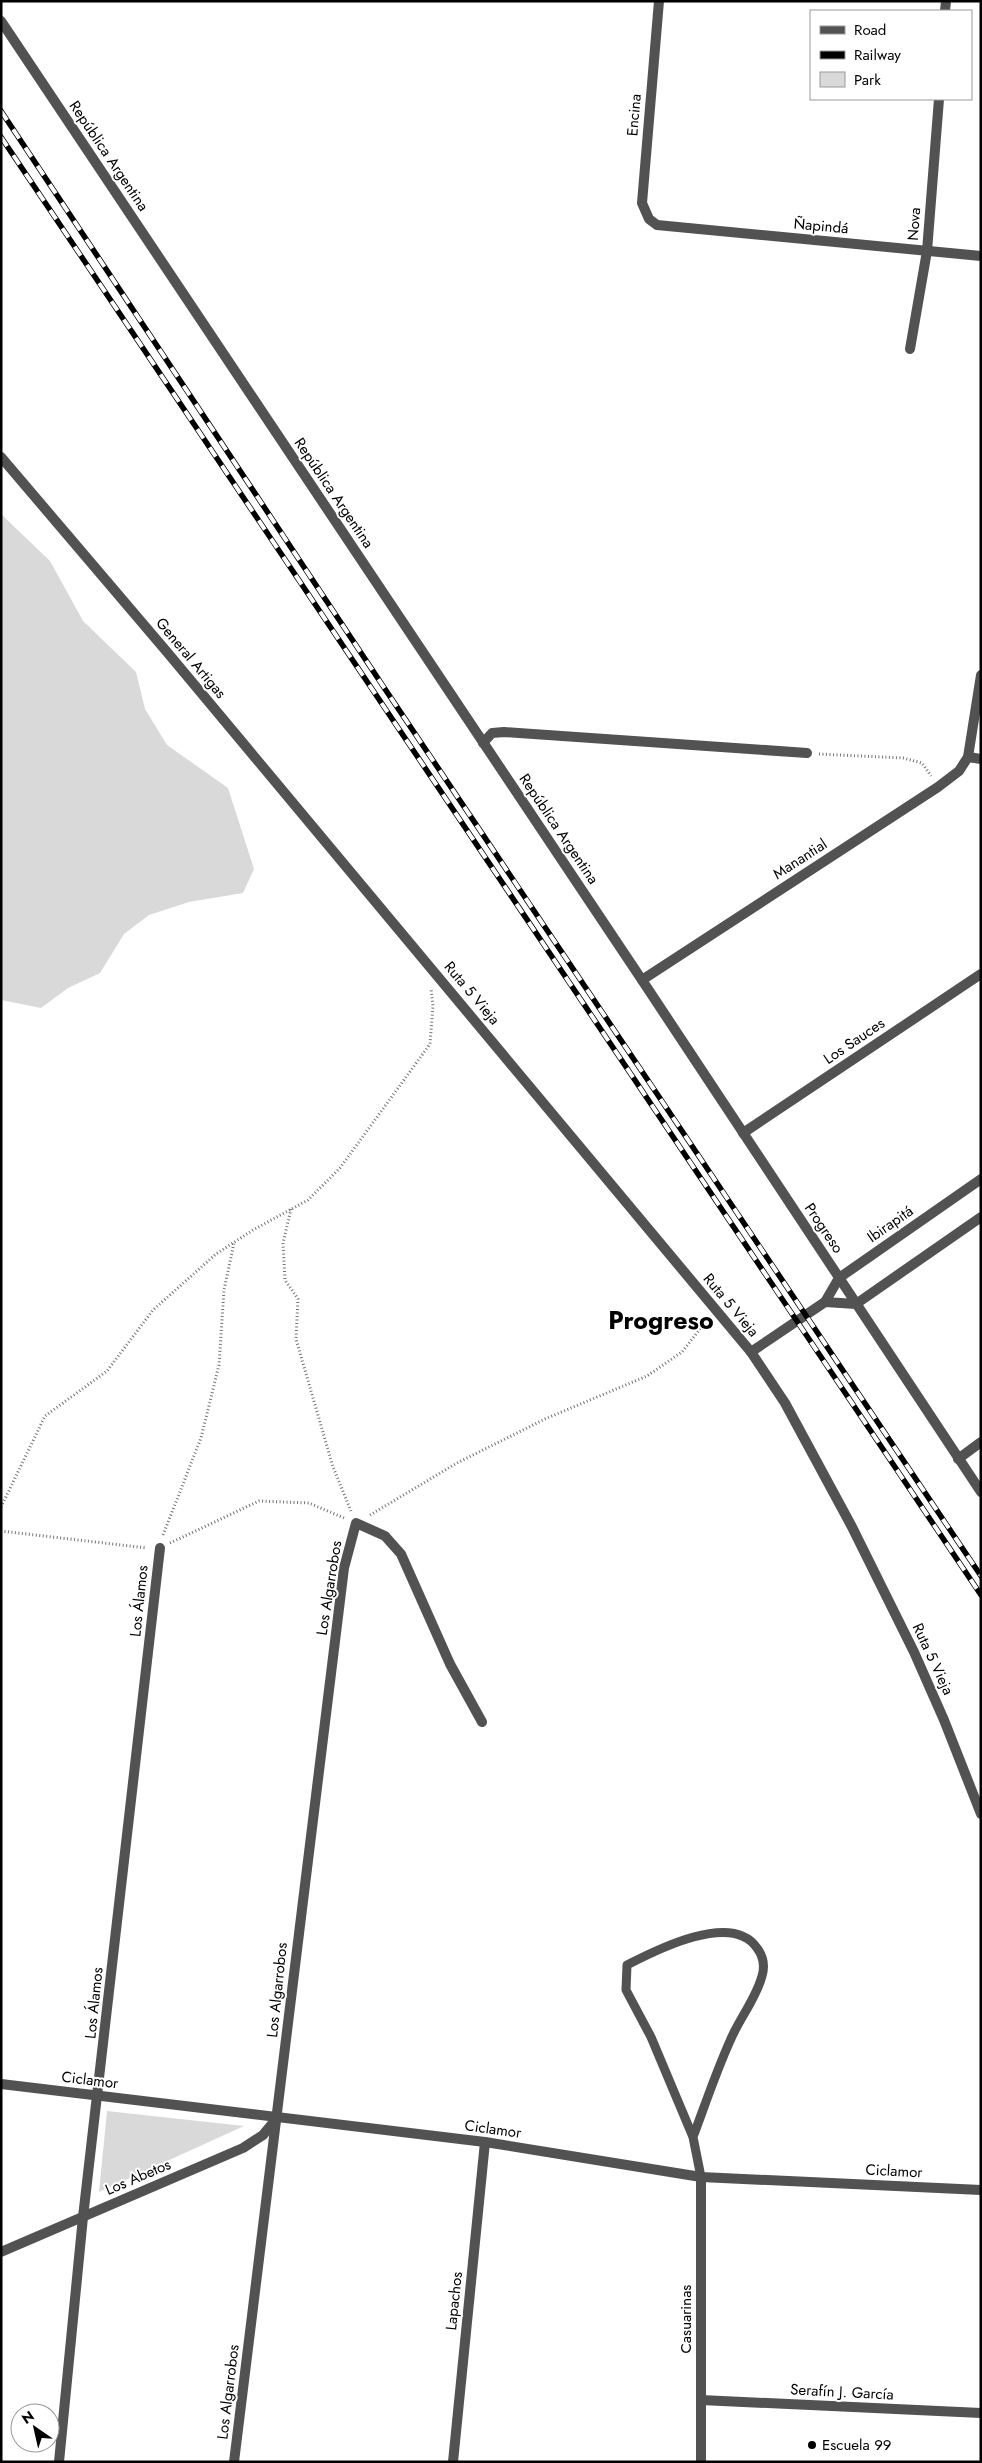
<svg xmlns="http://www.w3.org/2000/svg" width="982" height="2463" font-family="Jost,sans-serif">
<rect width="100%" height="100%" fill="#fff"/>
<g fill="#d9d9d9">
<path d="M1 514 50 561 83 621 136 672 145 709 167 745 228 788 254 869 243 893 189 902 149 915 124 934 100 973 68 988 41 1008 1 1000Z"/>
<path d="M107 2111 244 2126 99 2192Z"/>
</g>
<g fill="none" stroke-linecap="round" stroke-linejoin="round">
<g stroke="#747474" stroke-width="3" stroke-dasharray="1 2.5" stroke-linecap="butt">
<path d="M819 754 903 758 922 763 931 776"/>
<path d="M291 1209 283 1243 285 1280 298 1299 296 1339 333 1467 351 1511"/>
<path d="M1 1507 45 1416 107 1371 153 1310 216 1254 253 1230 308 1200 340 1168 430 1044 433 1006 431 989"/>
<path d="M370 1515 457 1463 545 1419 647 1376 682 1352 707 1320"/>
<path d="M1 1531 147 1548"/>
<path d="M163 1535 201 1438 219 1365 224 1290 234 1243"/>
<path d="M170 1543 259 1501 309 1503 344 1518"/>
</g>
<path stroke="#525252" stroke-width="9" d="M693 2137C705 2105 716 2072 730 2041 739 2019 756 1999 762 1976 765 1966 763 1956 757 1948 732 1911 656 1950 627 1965L626 1990 651 2037 693 2137 701 2177"/>
<g stroke="#525252" stroke-width="10">
<path d="M659 1 642 203 649 219 657 225 981 256"/>
<path d="M945 11 946 1"/>
<path d="M1 21 642 980 981 1492"/>
<path d="M910 349 927 251 939 99"/>
<path d="M483 743 492 733 504 732 807 753"/>
<path d="M968 757 981 759"/>
<path d="M642 980 938 787 959 771 968 757 981 675"/>
<path d="M743 1133 981 974"/>
<path d="M825 1302 856 1304 981 1217"/>
<path d="M751 1352 825 1302 839 1278 981 1179"/>
<path d="M958 1459 981 1442"/>
<path d="M1 2084 485 2142 701 2177 981 2190"/>
<path d="M701 2177V2462"/>
<path d="M1 2252 243 2148 263 2135 277 2118"/>
<path d="M701 2400 981 2413"/>
<path d="M59 2462 83 2217 160 1548"/>
<path d="M234 2462 344 1568 356 1523 385 1536 401 1554 450 1664 482 1722"/>
<path d="M453 2462 485 2142"/>
</g>
<path stroke="#525252" stroke-width="10" d="M1 457 167 652 751 1352 785 1403 852 1527 914 1652 944 1720 981 1814"/>
<g stroke="#000" stroke-width="5.5">
<g id="rail">
<path d="M1 111 387 692 981 1576"/>
<path d="M1 137 981 1595"/>
</g>
</g>
<use href="#rail" stroke="#fff" stroke-width="4" stroke-dasharray="11" stroke-linecap="butt"/>
</g>
<circle fill="#000" stroke="#fff" stroke-width="2" cx="812" cy="2445" r="5"/>
<g text-anchor="middle" stroke-width="4" stroke-linejoin="round" paint-order="stroke">
<g font-size="15" fill="#000" stroke="#fff">
<text transform="translate(634 115) rotate(-85)" y="5">Encina</text>
<text transform="translate(109 156) rotate(56)" y="5">República Argentina</text>
<text transform="translate(914 224) rotate(-86)" y="5">Nova</text>
<text transform="translate(821 226) rotate(5)" y="5">Ñapindá</text>
<text transform="translate(334 493) rotate(56)" y="5">República Argentina</text>
<text transform="translate(191 658) rotate(50)" y="5">General Artigas</text>
<text transform="translate(559 829) rotate(56)" y="5">República Argentina</text>
<text transform="translate(800 859) rotate(-33)" y="5">Manantial</text>
<text transform="translate(472 993) rotate(50)" y="5">Ruta 5 Vieja</text>
<text transform="translate(854 1041) rotate(-34)" y="5">Los Sauces</text>
<text transform="translate(890 1224) rotate(-35)" y="5">Ibirapitá</text>
<text transform="translate(824 1228) rotate(56)" y="5">Progreso</text>
<text transform="translate(731 1305) rotate(50)" y="5">Ruta 5 Vieja</text>
<text transform="translate(329 1588) rotate(-81)" y="5">Los Algarrobos</text>
<text transform="translate(139 1601) rotate(-84)" y="5">Los Álamos</text>
<text transform="translate(933 1659) rotate(65)" y="5">Ruta 5 Vieja</text>
<text transform="translate(277 1990) rotate(-84)" y="5">Los Algarrobos</text>
<text transform="translate(94 2003) rotate(-84)" y="5">Los Álamos</text>
<text transform="translate(90 2080) rotate(7)" y="5">Ciclamor</text>
<text transform="translate(493 2129) rotate(8)" y="5">Ciclamor</text>
<text transform="translate(894 2171) rotate(3)" y="5">Ciclamor</text>
<text transform="translate(138 2177) rotate(-23)" y="5">Los Abetos</text>
<text transform="translate(454 2301) rotate(-84)" y="5">Lapachos</text>
<text transform="translate(686 2319) rotate(-90)" y="5">Casuarinas</text>
<text transform="translate(228 2392) rotate(-83)" y="5">Los Algarrobos</text>
<text transform="translate(842 2392) rotate(3)" y="5">Serafín J. García</text>
</g>
<g font-size="15" fill="#000" stroke="#fff" text-anchor="start">
<text x="822" y="2450">Escuela 99</text>
</g>
<g font-size="25" font-weight="bold" fill="#000" stroke="#fff">
<text x="661" y="1329">Progreso</text>
</g>
</g>
<rect width="982" height="2463" fill="none" stroke="#000000" stroke-width="5"/>
<rect x="810" y="10" width="162" height="90" fill="#ffffff" stroke="#999999"/>
<rect x="820" y="26" width="25" height="8" fill="#525252" stroke="#999999"/>
<text x="854" y="35" font-size="15" fill="#000000">Road</text>
<rect x="820" y="51" width="25" height="8" fill="#000000" stroke="#999999"/>
<text x="854" y="60" font-size="15" fill="#000000">Railway</text>
<rect x="820" y="72" width="25" height="15" fill="#d9d9d9" stroke="#999999"/>
<text x="854" y="85" font-size="15" fill="#000000">Park</text>
<g transform="translate(35 2428) rotate(326)"><circle r="24" fill="#ffffff" stroke="#999999"/>
<path d="M0-4L9 19L0 12L-9 19Z" fill="#000000"/>
<text y="-8" font-size="14" font-weight="bold" text-anchor="middle" fill="#000000">N</text>
</g>
</svg>
